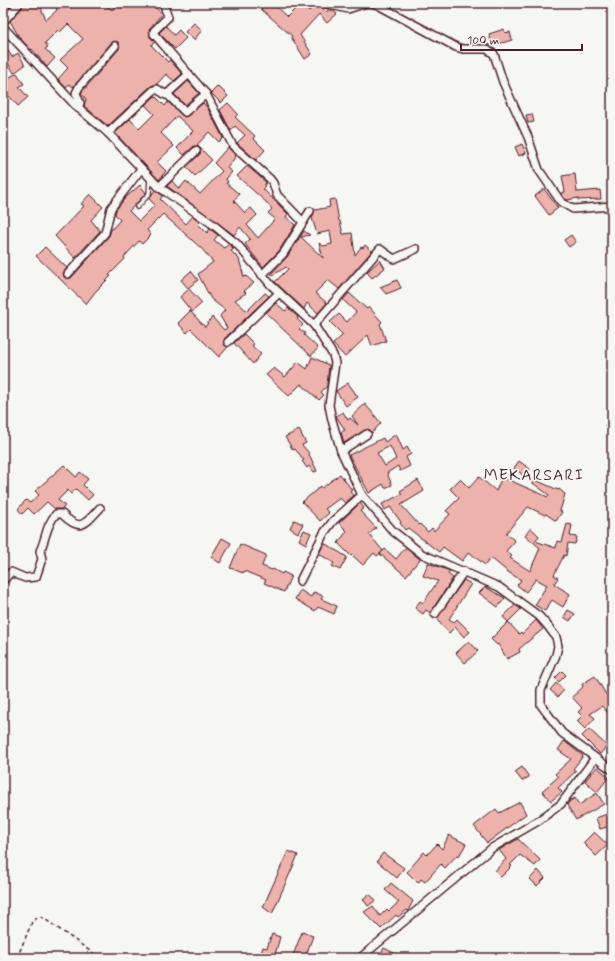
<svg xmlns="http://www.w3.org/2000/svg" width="615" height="961" font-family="Mynerve,sans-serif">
<rect width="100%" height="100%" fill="#f6f6f2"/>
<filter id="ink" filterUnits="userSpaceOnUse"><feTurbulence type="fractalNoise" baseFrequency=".025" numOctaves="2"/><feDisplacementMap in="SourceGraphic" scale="8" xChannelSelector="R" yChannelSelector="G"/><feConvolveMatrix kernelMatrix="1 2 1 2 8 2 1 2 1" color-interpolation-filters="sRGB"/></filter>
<g filter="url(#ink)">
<g fill="#edb2ac" stroke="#4a1f2b" fill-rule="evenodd">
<path d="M3 3H13L5 13Z"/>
<path d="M23 3H39L46 20 57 10 56 8 62 3H104L112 10 118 3H151L162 14 149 29 150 37 155 42 151 45 168 62 170 60 182 74 174 81 166 74 157 84 151 86 108 126 84 106 86 99 81 93 119 49V43L116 41 112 42 73 87 69 84 66 88 58 79 68 68 60 60 83 39 68 24 60 32 58 30 45 43 48 47 45 49 55 58 47 67 32 49 31 50 19 37 10 21 22 8Z"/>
<path d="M266 3H272L287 17 301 3 309 11 317 3 318 6 326 12 328 10 334 11 337 14 327 23 319 14 300 35 312 54 305 59 291 37 292 36 261 9Z"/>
<path d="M194 23 202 30 194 40 185 32Z"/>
<path d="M166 26 174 35 179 30 186 38 175 49 159 33Z"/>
<path d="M504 29 505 33 510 32 512 40 495 45 493 40 491 41 489 34Z"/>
<path d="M3 43 12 57 18 53 25 65 14 73 3 55Z"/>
<path d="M17 73 24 84 19 87 28 97 18 106 8 95 3 98V81Z"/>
<path d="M188 81 199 93 185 105 174 94Z"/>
<path d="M218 86 228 96 221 103 211 93Z"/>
<path d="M155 96 165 106 168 102 184 117 188 116 203 103 207 107 223 138 219 142 209 132 197 145 212 160 195 176 186 167 200 154 201 149 198 146H194L184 155 177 148 193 131 177 116 161 133 174 146 157 162 166 171 159 180 115 133 130 119 139 129 154 114 145 105Z"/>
<path d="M228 103 238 114 235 117 255 136 253 138 265 150 256 160 237 143 245 135 235 126 231 131 220 110Z"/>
<path d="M532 114 534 122 528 123 526 115Z"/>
<path d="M522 144 526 153 519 156 515 147Z"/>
<path d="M228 147 236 156 227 168 232 172 226 179 228 182 226 183 239 194 234 201 245 213 251 208 257 215 247 225 258 238 275 219 268 213 272 209 266 202 237 176 247 166 266 182 263 189 288 214 286 217 295 225 279 251 263 267 245 244 250 239 240 227 234 235 167 186 172 181 179 189 186 181 200 194 222 171 214 163Z"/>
<path d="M575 174 577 192 600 190 601 199 578 200V198L567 200 564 198 561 193 565 192 562 176Z"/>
<path d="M140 185 146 193 129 211 139 221 155 205 149 199 155 190 163 196 160 199 186 224 193 216 200 222 198 224 207 233 210 229 218 235 214 240 224 248 229 244 234 249 231 251 239 259 244 277 246 276 254 283 244 291 246 293 235 300 247 311 265 293 269 296 225 338 223 344 228 347 219 357 191 329 187 333 178 323 190 311 205 327 212 317 224 330 227 328 220 316 225 310 211 299 198 274 213 262 202 249 163 214 147 230 151 235 142 244 139 241 124 257 125 259 109 275 111 276 95 292 86 304 36 256 45 247 67 268 63 273 64 277 67 279 71 278 109 236 111 230 120 220 115 214 116 210 125 198Z"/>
<path d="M544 189 558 208 549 215 535 196Z"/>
<path d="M90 194 103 207 91 220 100 231 75 258 55 236 84 206 81 204Z"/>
<path d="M335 199 339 221H340L343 234 352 233 355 255 361 247 363 248 365 245 372 251 339 289 328 280 315 293 327 303 318 313 307 303 304 309 275 282 288 269 286 267 273 275 271 274 287 257 304 231 310 235 301 237 323 258 319 243 323 246 332 244 330 231 317 234 312 218 315 210 330 207 329 200Z"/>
<path d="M571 235 576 242 569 247 564 240Z"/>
<path d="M380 260 385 268 372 278 367 272Z"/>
<path d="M191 271 198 280 188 288 181 280Z"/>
<path d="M397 280 401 288 386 294 380 287Z"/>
<path d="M189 289 202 303 192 312 180 297Z"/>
<path d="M349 293 367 309 369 307 382 322 380 324 386 341 372 346 368 335 345 357 333 344 343 335 330 322 339 314 347 322 356 312 343 300Z"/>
<path d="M276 303 285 311 288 308 298 317 297 319 303 325 299 329 305 333 304 335 318 348 311 356 266 313Z"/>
<path d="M244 334 254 344 252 346 261 354 253 364 234 343Z"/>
<path d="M312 357 329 365 327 386 321 392 324 395 319 400 301 384 289 396 266 375 274 368 285 377 298 362 307 369Z"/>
<path d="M348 383 358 397 346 406 336 391Z"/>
<path d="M365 404 381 423 372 433 369 429 365 430 344 443 341 432 345 430 336 416 343 412 348 420 350 418 358 425 352 416Z"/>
<path d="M612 421V438L605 425Z"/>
<path d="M299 430 306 443 302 445 308 452 317 471 314 472 309 466 307 468 302 461 304 460 295 449 293 450 285 437Z"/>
<path d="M396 434 403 450 407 447 411 454 406 457 410 466 400 471 398 466 387 473 392 485 385 488 383 484 369 493 349 455 383 438 385 442ZM390 446 396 459 385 466 377 453Z"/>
<path d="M519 461 530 469 524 476 514 468Z"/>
<path d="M64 465 76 477 80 472 88 479 83 485 93 495 88 500 76 489 71 494 68 490 58 500 65 506 62 509H55L47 502 34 514 28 508 22 514 18 509 26 500 30 503 39 495 35 491Z"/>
<path d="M340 474 352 490 350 492 354 495 345 503 340 498 325 509 329 513 320 521 302 502 321 486 322 488Z"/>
<path d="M479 477 496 491 502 477 548 497 549 495 530 481 531 478 558 490 559 489 565 494 560 511 562 512 556 521 546 514 545 515 528 507 506 533 515 541 506 551 512 556 510 558 530 571 540 548 525 535 531 528 539 536 535 541 556 548 557 541 562 542 567 524 572 525 570 536 577 537 575 544 568 543 566 556 564 555 554 575 558 578 554 584 570 594 563 607 552 600 545 611 535 605 547 585 536 579 526 592 517 585 521 580 508 572 491 558 485 565 469 552 462 561 443 547 439 552 408 528 405 530 400 523 401 522 390 507 385 510 382 504 402 494 400 491 418 480 424 491 401 505 419 525 420 524 428 532 432 528 434 531 450 514 446 511 459 498 450 489 460 479 469 488Z"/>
<path d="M360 503 364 508 360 511 376 528 369 534 383 551 377 556 374 553 363 565 352 555 351 556 338 543 347 531 339 523Z"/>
<path d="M294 520 303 524 298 533 290 528Z"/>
<path d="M304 530 311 533 306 544 299 540Z"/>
<path d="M222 538 231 543 220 563 211 557Z"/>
<path d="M324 543 347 557 340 570 332 566 334 563 319 554Z"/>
<path d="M240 544 266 555 262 566 272 570 273 569 282 574 283 572 291 576 284 592 264 583 266 580 244 571 243 573 230 568Z"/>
<path d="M405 548 420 559 406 576 380 554 385 549 396 559Z"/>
<path d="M428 563 450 571 448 574 453 578 430 613 426 610 423 614 415 608 420 601 423 603 438 581 423 576Z"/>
<path d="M464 580 471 584 449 619 454 622 457 619 470 632 464 637 455 627 449 633 438 621 439 620 437 618Z"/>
<path d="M485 587 505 598 498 607 479 593Z"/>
<path d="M300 590 311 597 314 592 323 596 321 599 337 606 334 614 318 607 315 611 295 599Z"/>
<path d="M515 605 521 609 508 622 503 617Z"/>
<path d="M568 610 575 614 570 621 564 617Z"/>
<path d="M536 620 543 629 519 649 520 652 507 659 498 644 497 645 491 639 508 622 519 634 521 632 522 634Z"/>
<path d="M469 641 478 651 465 663 456 653Z"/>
<path d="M562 671 566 675 559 682 555 678Z"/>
<path d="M595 676 607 696 612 691V718L602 706 590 714 595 718 585 729 577 721 582 716 578 712 582 708 572 697 583 687 582 684Z"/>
<path d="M556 683 564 690 558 697 550 690Z"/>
<path d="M589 729 607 746 600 754 582 736Z"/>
<path d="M564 741 583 756 573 769 576 771 558 788 562 792 551 801 542 791 558 777 555 774 571 759 558 750Z"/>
<path d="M522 767 529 777 522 781 515 772Z"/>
<path d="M597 767 609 777 597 792 585 781Z"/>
<path d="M597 793 604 804 576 820 567 805 570 801 575 798 579 805Z"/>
<path d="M520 802 526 814 487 843 474 826 496 809 499 813Z"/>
<path d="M607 814 611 826 600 829 596 818Z"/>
<path d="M594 832 608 845 596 856 583 843Z"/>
<path d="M449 835 466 844 459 856 457 855 445 868 441 864 425 882 421 879 418 883 407 872 424 852 427 855 437 844 442 849Z"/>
<path d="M518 839 540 860 535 866 520 855 510 865 512 866 501 877 495 871 506 859 499 850Z"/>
<path d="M288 851 298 855 272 914 263 907Z"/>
<path d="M383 853 404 868 397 878 377 861Z"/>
<path d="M538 870 545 878 537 886 530 879Z"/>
<path d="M391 883 413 901 408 911 407 910 398 917 396 915 381 929 364 912 373 906 380 916 387 909 389 911 399 902 385 890Z"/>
<path d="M369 894 376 900 368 906 363 899Z"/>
<path d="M302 932 313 936 305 958H292Z"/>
<path d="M272 934 280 937 274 958H259L263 947 267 948Z"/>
<path d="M384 948 404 958H379Z"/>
</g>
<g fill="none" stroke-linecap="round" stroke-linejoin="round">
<g stroke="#4a1f2b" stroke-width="6">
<path id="service" d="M137 207 149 194 150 178"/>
</g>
<g stroke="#4a1f2b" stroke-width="10">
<g id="minor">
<path d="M163 3 168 17 154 31V34L206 94 233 146 270 179 273 183 277 195 303 222"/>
<path d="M322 3 348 9 366 3"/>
<path d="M371 3 378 5 456 47 463 49H487L494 54 503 82 528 137 539 170 561 202 573 209 612 206"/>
<path d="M3 22 18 5"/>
<path d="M3 27 76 106 108 133 159 187 211 223 237 244 271 285 314 325 333 355 335 363 329 405 332 420 341 451 362 495 393 531 422 554 499 587 539 616 547 625 556 637 558 646 556 655 541 690V705L562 733 612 770"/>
<path d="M167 94 185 112 206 94"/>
<path d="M78 108 80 103 76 93 79 87 115 46"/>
<path d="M108 133 154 90 157 89 166 95 189 74"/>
<path d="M159 187 196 151"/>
<path d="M68 274 105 233 111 208 141 169"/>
<path d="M262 275 283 254 310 211"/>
<path d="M314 325 380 249 394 259 416 249"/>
<path d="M228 342 279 293"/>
<path d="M341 451 367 434"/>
<path d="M3 581 11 572 25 578 36 577 42 559 40 551C46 539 46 525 56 514H62C81 533 85 524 100 508"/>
<path d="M300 581 324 533 333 521 362 495"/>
<path d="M435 614 464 571"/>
<path d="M360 958 492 848 538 821 561 804 595 758"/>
</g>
</g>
<path stroke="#4a1f2b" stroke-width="1.5" stroke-dasharray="4 3" stroke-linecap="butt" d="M17 958 32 922 38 917H42L100 958"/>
<use href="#service" stroke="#f6f6f2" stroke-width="3.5"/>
<use href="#minor" stroke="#f6f6f2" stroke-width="7"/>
</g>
</g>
<g text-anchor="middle" stroke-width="3.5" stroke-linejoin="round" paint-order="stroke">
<g font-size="16" letter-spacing="1" fill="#4a1f2b" stroke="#f6f6f2">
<text x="534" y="480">MEKARSARI</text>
</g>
</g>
<rect width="615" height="961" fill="none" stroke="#f6f6f2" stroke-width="16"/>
<rect x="8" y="8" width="599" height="945" fill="none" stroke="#4a1f2b" stroke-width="1.5" filter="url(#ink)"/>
<path d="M461 44v6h121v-6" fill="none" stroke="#4a1f2b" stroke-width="2"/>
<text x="467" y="44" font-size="12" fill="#4a1f2b" stroke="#f6f6f2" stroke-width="3" paint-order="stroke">100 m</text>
</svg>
